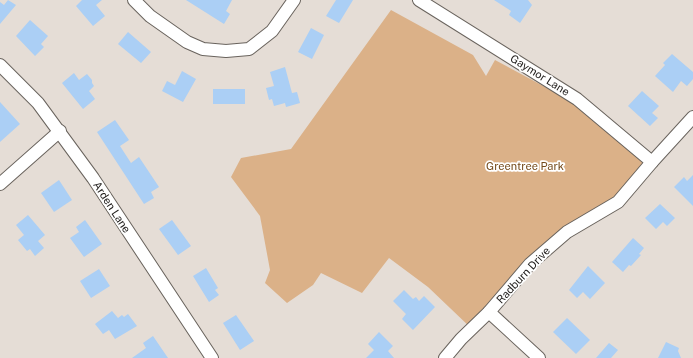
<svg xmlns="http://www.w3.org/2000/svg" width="693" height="358" font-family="'Public Sans',sans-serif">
<rect width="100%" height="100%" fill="#e5ddd6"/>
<path fill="#dbb188" d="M391 10 473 55 486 76 495 60 573 102 646 162 618 202 567 232 472 329 428 287 389 258 362 293 321 273 313 285 287 303 265 283 270 270 260 216 231 177 241 158 291 149Z"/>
<g fill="#abcff5">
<path d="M8 0 16 5 0 24V2L4 5Z"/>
<path d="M82 0H102L96 5 105 16 93 26 76 6Z"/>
<path d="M186 0H232L226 11 230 14 224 24Z"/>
<path d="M336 0H353L339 23 326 16Z"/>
<path d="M494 0H528L532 5 520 23 509 15 511 11Z"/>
<path d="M30 20 48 36 41 44 44 47 35 56 16 36Z"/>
<path d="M311 28 324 35 312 59 298 52Z"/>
<path d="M128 32 151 52 141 63 118 44Z"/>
<path d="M672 54 693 72V79L687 86 681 81 673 92 655 76 665 65 663 63Z"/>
<path d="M285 67 292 93 297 92 300 103 286 107 285 103 274 106 272 99 269 100 266 88 274 86 270 72Z"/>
<path d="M182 71 196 79 183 102 162 91 167 81 175 85Z"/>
<path d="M74 73 79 80 87 74 92 80V83L94 86 89 91 95 99 83 109 62 83Z"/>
<rect x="213" y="89" width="32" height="15"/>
<path d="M642 91 659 106 652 113 658 118 650 126 628 106Z"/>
<path d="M0 102 20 124 0 142Z"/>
<path d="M115 120 129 140 120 146 131 163 139 157 159 187 151 192 154 198 144 204 97 132Z"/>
<path d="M693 175V206L674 187 684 177 687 181Z"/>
<path d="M59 180 72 200 54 212 41 193Z"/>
<path d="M660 204 675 218 667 226 663 222 656 229 645 218Z"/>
<path d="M28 215 45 235 38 241 44 248 35 256 30 249 27 251 18 240 24 235 16 225Z"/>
<path d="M85 220 102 244 84 257 70 238 79 232 76 227Z"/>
<path d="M172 220 191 246 178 255 159 229Z"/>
<path d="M633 238 644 248 639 254 641 255 631 266 629 265 623 272 612 262Z"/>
<path d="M588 266 605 283 590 299 583 292 577 298 569 290Z"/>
<path d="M206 268 218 288 215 290 219 295 209 302 193 276Z"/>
<path d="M99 269 110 286 91 298 80 281Z"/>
<path d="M404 290 413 299 416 297 419 301 424 296 435 307 413 330 402 319 406 314 393 301Z"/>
<path d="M112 311 118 318 122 315 124 317 128 314 137 326 115 339 109 330 103 334 95 324Z"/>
<path d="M236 315 254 341 240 350 223 323Z"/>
<path d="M567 318 590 340 576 354 553 332Z"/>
<path d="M379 332 393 346 388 351 394 358H366L374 350 368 344Z"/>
<path d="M153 336 168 358H132L146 348 143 343Z"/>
<path d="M666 342 679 348 678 351 681 358H658Z"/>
<path d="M609 343 618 350 611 358H596Z"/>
</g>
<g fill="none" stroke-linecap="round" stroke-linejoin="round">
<g stroke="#69635d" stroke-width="14">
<g id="minor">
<path d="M134 0 150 16 187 42 203 49 226 51 249 49 272 31 294 0"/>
<path d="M419 0 577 99 652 162"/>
<path d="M0 65 38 103 93 178 212 358"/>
<path d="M0 184 60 131"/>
<path d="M489 312 539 358"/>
<path d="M445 358 461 339 489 312 530 264 567 232 618 202 652 162 693 117"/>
</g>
</g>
<use href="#minor" stroke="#fff" stroke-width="12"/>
</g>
<g text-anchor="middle" stroke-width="3.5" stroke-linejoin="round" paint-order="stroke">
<g font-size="11" fill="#24211f" stroke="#fff">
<text transform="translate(540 75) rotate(32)" y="4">Gaymor Lane</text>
<text transform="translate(112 207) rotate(57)" y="4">Arden Lane</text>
<text transform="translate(523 275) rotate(-47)" y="4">Radburn Drive</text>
</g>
<g font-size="11" fill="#744a1b" stroke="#fff">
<text x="525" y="170">Greentree Park</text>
</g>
</g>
</svg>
